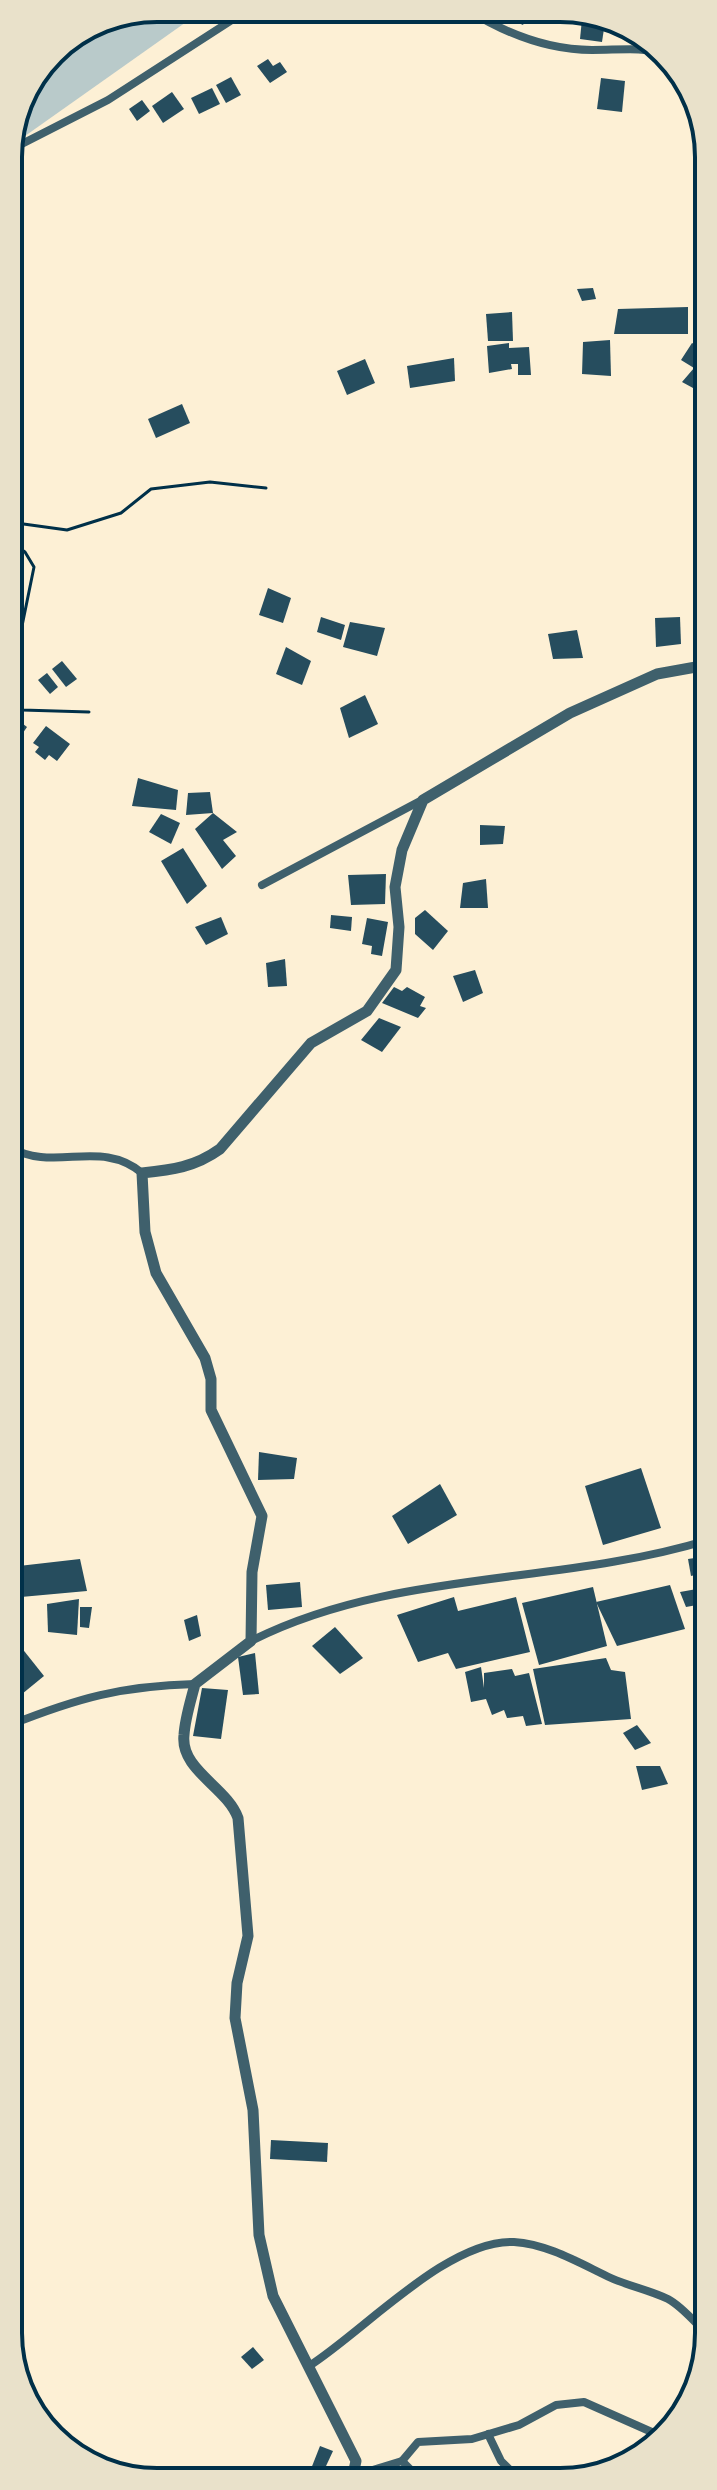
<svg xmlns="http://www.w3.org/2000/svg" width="717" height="2490" font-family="Raleway,sans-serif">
<rect width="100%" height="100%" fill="#fdf0d5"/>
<path fill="#b9caca" d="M157 8H206L25 136 15 132 52 51 100 19Z"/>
<g fill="#264d5e">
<path d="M500 10 530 11 523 25 498 14Z"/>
<path d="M582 19 605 22 602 42 580 39Z"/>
<path d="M268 59 273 66 280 62 287 72 270 83 257 66Z"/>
<path d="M231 77 241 95 226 103 216 85Z"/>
<path d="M601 78 625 81 622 112 597 109Z"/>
<path d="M212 88 220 104 199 114 191 98Z"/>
<path d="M172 92 184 109 163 123 152 106Z"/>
<path d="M142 100 150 111 137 121 129 109Z"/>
<path d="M593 288 596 299 582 301 577 289Z"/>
<path d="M688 307V334H614L618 309Z"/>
<path d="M512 312 513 341H488L486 314Z"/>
<path d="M610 340 611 376 582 374 583 342Z"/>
<path d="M509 343V348L529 347 531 375H518V364H511L512 369 489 373 487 346Z"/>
<path d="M692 343 706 350 704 394 682 382 694 368 681 360Z"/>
<path d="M454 358 455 381 410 388 407 366Z"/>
<path d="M365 359 375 383 347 395 337 371Z"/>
<path d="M182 404 190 423 156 438 148 419Z"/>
<path d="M268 588 291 598 283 623 259 615Z"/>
<path d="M321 617 345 625 341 640 317 632Z"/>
<path d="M680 617 681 644 656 647 655 618Z"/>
<path d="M350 622 385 628 377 656 343 647Z"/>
<path d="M577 630 583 658 553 659 548 634Z"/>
<path d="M286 647 311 661 302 685 276 674Z"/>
<path d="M62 661 77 679 66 687 52 669Z"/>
<path d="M47 673 58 687 50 694 38 680Z"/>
<path d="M365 695 378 724 349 738 340 708Z"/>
<path d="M14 717 27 727 18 740 9 733Z"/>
<path d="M46 726 70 744 57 761 49 755 45 760 35 752 39 747 33 743Z"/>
<path d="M138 778 178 790 176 810 132 806Z"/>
<path d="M210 792 213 813 186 815 188 793Z"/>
<path d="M213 813 237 832 223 840 236 856 222 869 195 829Z"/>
<path d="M161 814 180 823 171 844 149 832Z"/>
<path d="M480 825 505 826 503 844 480 845Z"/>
<path d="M183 848 207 886 187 904 161 861Z"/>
<path d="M386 874 385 904 351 905 348 875Z"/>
<path d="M486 879 488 908H460L463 883Z"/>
<path d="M425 910 448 931 433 950 415 934V918Z"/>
<path d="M331 915 352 917 351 931 330 928Z"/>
<path d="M221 917 228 934 206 945 195 927Z"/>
<path d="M367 918 388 922 382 956 371 954 372 946 362 944Z"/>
<path d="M285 959 287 986 268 987 266 963Z"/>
<path d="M475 970 483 993 463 1002 453 976Z"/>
<path d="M394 987 402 991 407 987 425 997 420 1006 426 1008 418 1018 382 1003Z"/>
<path d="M379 1018 401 1027 382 1052 361 1040Z"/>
<path d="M259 1452 297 1458 294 1479 258 1480Z"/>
<path d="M641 1468 661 1528 603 1545 585 1486Z"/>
<path d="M440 1484 457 1515 408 1544 392 1516Z"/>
<path d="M708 1556V1572L691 1576 688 1559Z"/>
<path d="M80 1559 87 1591 10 1598V1567Z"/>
<path d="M300 1582 302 1607 268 1610 266 1585Z"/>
<path d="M670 1585 685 1629 617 1646 596 1602Z"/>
<path d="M593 1587 607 1646 539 1665 522 1603Z"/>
<path d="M708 1587V1603L686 1607 680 1592Z"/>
<path d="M454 1597 458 1611 516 1597 530 1652 456 1669 448 1653 418 1662 397 1615Z"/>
<path d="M79 1599 77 1635 48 1632 47 1604Z"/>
<path d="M80 1607H92L89 1628 80 1627Z"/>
<path d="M197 1615 201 1636 189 1641 184 1620Z"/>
<path d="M335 1627 363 1658 340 1674 312 1646Z"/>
<path d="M17 1642 44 1676 22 1694 10 1679V1648Z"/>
<path d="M255 1653 259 1694 243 1695 238 1657Z"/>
<path d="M606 1658 611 1670 625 1672 631 1719 545 1725 533 1669Z"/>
<path d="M481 1667 484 1688V1673L512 1669 515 1676 529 1673 542 1724 526 1726 523 1716 507 1718 504 1710 492 1715 486 1699 471 1702 465 1672Z"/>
<path d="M202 1688 228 1690 221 1739 193 1736Z"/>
<path d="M637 1725 651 1743 635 1750 623 1733Z"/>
<path d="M636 1766H660L668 1784 642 1790Z"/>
<path d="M271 2140 328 2143 327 2162 270 2159Z"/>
<path d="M253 2347 264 2360 252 2369 241 2357Z"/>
<path d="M320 2446 333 2451 320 2479H307Z"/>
</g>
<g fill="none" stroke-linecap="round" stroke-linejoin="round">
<g stroke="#003049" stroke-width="3">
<path d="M212 16 220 8"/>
<path d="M9 522 67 530 121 513 151 489 210 482 266 488"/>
<path d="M9 541 25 552 34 567 10 685 13 704 22 710 89 712"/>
</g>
<g stroke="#3f606c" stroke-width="8">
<path d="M468 10C505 33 548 50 592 50 619 50 640 47 666 53"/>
<path d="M8 151 108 100 249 9"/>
<path d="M262 885 422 800"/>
<path d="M9 1147C54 1173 101 1138 142 1173"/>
<path d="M251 1641C393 1569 558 1586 708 1540"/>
<path d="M10 1725C78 1698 121 1686 195 1684"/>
<path d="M309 2366C364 2331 448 2239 514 2242 548 2244 581 2264 611 2278 629 2286 649 2290 668 2299 683 2307 696 2324 709 2336"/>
<path d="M488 2434 501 2461 519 2479"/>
<path d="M402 2461 418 2442 472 2439 519 2425 556 2405 584 2402 663 2437"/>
<path d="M353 2476 402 2461 420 2479"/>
</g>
<path stroke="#3f606c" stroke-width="11" d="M352 2479 356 2461 273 2296 259 2235 253 2110 235 2018 237 1983 248 1936 238 1818C227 1787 180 1770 184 1735 185 1718 191 1700 195 1684L251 1641 252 1572 262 1516 211 1410V1379L205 1358 156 1273 145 1232 142 1173C172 1170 195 1167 220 1149L311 1043 367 1011 396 970 399 927 395 887 402 850 423 800 570 713 657 674 707 665"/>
</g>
<path d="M0 0H717V2490H0ZM157 22H560A135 135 0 0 1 695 157V2333A135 135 0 0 1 560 2468H157A135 135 0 0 1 22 2333V157A135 135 0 0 1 157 22Z" fill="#e9e1ca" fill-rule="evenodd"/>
<path fill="none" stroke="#003049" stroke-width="4" d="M157 22H560A135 135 0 0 1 695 157V2333A135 135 0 0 1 560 2468H157A135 135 0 0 1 22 2333V157A135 135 0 0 1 157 22Z"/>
</svg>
